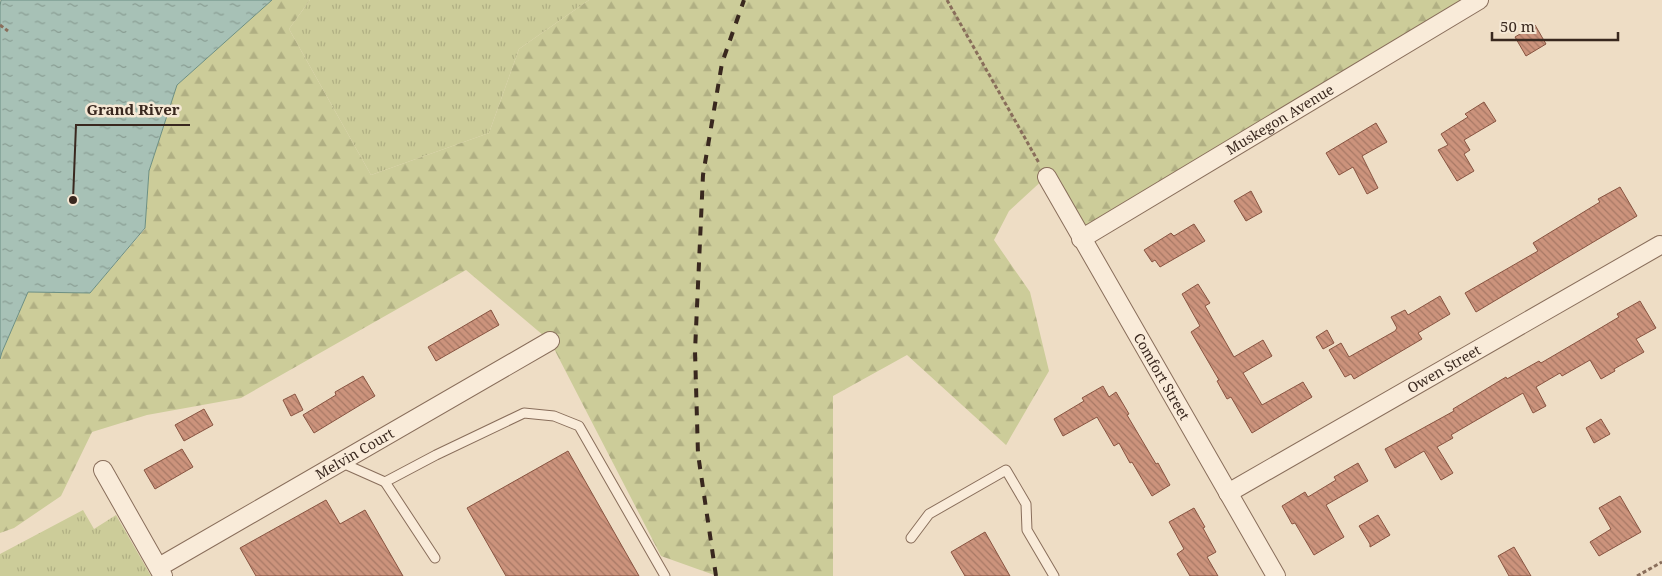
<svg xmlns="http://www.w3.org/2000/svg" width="1662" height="576" font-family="'Noto Serif',serif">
<defs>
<pattern id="grass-tufts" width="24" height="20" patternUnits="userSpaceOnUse" patternTransform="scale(1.25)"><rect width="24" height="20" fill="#cc9"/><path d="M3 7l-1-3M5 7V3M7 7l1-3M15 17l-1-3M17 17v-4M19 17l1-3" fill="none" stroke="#b0af83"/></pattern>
<pattern id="forest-firs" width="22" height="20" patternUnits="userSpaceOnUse" patternTransform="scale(1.25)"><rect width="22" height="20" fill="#cc9"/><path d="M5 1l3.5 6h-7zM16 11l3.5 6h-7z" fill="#b0af83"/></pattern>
<pattern id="water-ripples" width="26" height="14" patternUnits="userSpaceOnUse" patternTransform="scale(1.25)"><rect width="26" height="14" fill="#a7c1b6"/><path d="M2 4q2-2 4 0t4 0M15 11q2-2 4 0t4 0" fill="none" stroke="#899d93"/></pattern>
<pattern id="building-back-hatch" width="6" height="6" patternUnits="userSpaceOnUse" patternTransform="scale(1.25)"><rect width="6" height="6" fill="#cc937c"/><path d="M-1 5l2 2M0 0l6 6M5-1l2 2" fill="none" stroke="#a77865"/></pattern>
</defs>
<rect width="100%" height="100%" fill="#eeddc5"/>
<g fill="url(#grass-tufts)">
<path d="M310 0H589L519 49 489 133 371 175 289 29Z"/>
<path d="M83 510 94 529 116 515 151 576H0V554Z"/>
</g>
<path fill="url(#forest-firs)" d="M272 0H310L289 29 371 175 489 133 519 49 589 0H1479L1081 239 1046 177 1009 211 994 240 1030 292 1049 371 1006 445 907 355 833 396V576H717L661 556 550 341 466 270 241 398 147 415 92 432 61 496 14 528 0 533V359L2 352 28 292 90 293 145 229 149 171 177 85Z"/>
<path fill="url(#water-ripples)" stroke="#6d9083" d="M1 0H272L177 85 149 171 145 228 90 293 28 292 2 352 0 359V6Z"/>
<g fill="url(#building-back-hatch)" stroke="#885441">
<path d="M1535 25 1546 44 1526 56 1515 37Z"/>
<path d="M1484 102 1496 121 1464 140 1470 150 1464 154 1474 171 1457 181 1438 150 1448 145 1441 134 1468 117 1465 114Z"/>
<path d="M1376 123 1387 142 1362 156 1378 188 1367 194 1353 167 1339 175 1326 153Z"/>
<path d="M1620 187 1637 216 1476 312 1465 293 1538 251 1533 243 1600 202 1598 199Z"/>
<path d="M1251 191 1262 212 1246 221 1234 201Z"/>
<path d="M1194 224 1205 241 1160 267 1155 260 1152 262 1144 250 1171 233 1174 236Z"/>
<path d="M1198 284 1210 303 1205 306 1234 357 1263 340 1272 356 1243 373 1262 405 1303 382 1312 397 1252 433 1231 397 1227 399 1217 381 1219 380 1191 332 1200 326 1182 294Z"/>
<path d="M1440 296 1450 314 1418 333 1422 339 1354 379 1351 374 1345 377 1329 350 1341 343 1349 357 1395 331 1397 328 1391 317 1405 310 1408 315Z"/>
<path d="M1640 301 1656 328 1636 339 1644 352 1614 369 1615 371 1601 379 1590 360 1562 376 1560 373 1536 387 1546 406 1533 413 1523 393 1451 435 1453 438 1437 447 1453 473 1441 480 1424 451 1395 468 1385 449 1454 411 1453 409 1506 377 1507 379 1539 361 1541 363 1582 339 1619 317 1617 314Z"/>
<path d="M491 310 499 325 436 361 428 347Z"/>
<path d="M1327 330 1334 343 1323 349 1316 337Z"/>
<path d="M363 376 375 396 314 433 303 415 336 395 335 392Z"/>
<path d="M1103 386 1109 397 1116 392 1129 414 1127 415 1156 464 1158 463 1170 485 1152 496 1132 462 1130 463 1119 443 1114 446 1097 417 1063 436 1054 419 1084 401 1082 398Z"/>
<path d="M295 394 303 410 291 416 283 400Z"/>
<path d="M204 409 213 425 184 441 175 425Z"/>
<path d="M1601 419 1610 434 1594 443 1586 428Z"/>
<path d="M182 449 193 467 155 489 144 470Z"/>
<path d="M568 451 639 576H506L467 508Z"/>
<path d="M1358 463 1368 481 1326 505 1344 537 1314 555 1295 523 1292 524 1282 506 1305 492 1308 497 1336 480 1334 477Z"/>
<path d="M1620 496 1641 532 1599 556 1590 542 1611 529 1599 508Z"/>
<path d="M326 500 340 524 365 510 403 576H256L240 548Z"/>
<path d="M1194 508 1205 527 1203 528 1216 552 1207 557 1218 576H1190L1177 554 1184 549 1169 522Z"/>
<path d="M1378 515 1390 535 1370 547V544L1359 526Z"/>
<path d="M985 532 1010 576H965L951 552Z"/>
<path d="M1514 547 1531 576H1509L1498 556Z"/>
</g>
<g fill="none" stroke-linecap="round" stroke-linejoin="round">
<g stroke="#896e5b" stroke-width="11">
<g id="service">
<path d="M340 462 385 482 436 455 524 413 554 416 579 426 665 576"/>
<path d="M385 482 435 558"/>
<path d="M911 538 929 514 1006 470 1026 504 1027 530 1054 576"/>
</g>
</g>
<g stroke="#896e5b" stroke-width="20">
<g id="minor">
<path id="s1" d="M1047 177 1276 576"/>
<path id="s2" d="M1081 239 1479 0"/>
<path d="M103 470 163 576"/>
<path id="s3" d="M1228 493 1660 245"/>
<path id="s4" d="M159 567 550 341"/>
</g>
</g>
<g stroke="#896e5b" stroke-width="3" stroke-dasharray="4 2.5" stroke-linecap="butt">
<path d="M947 0 1039 163"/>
<path d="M0 25 8 31"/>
<path d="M1637 576 1662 562"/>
</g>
<use href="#service" stroke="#f9ebd9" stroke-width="9"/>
<use href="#minor" stroke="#f9ebd9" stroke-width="18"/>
<path stroke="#39281f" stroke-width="4" stroke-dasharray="9 9" stroke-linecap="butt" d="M716 576 698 454 695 351 703 175 722 63 744 0"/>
</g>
<g text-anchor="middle" stroke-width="5" stroke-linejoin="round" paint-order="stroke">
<g font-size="14" fill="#39281f" stroke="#f5e8d5">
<text dy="5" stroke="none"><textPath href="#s2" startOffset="232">Muskegon Avenue</textPath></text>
<text dy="5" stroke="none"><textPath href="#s3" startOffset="249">Owen Street</textPath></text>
<text dy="5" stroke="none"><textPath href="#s1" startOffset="230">Comfort Street</textPath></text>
<text dy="5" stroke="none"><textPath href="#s4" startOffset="226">Melvin Court</textPath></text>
</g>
</g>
<path fill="none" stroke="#39281f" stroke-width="2" d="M73 200L76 125H190"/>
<circle fill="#39281f" stroke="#f5e8d5" stroke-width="2" cx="73" cy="200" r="5"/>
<g font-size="15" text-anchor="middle" font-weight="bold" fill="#39281f" stroke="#f5e8d5" stroke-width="5" stroke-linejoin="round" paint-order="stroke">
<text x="133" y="115">Grand River</text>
</g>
<path d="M1492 32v8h126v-8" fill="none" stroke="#39281f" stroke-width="2.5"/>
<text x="1500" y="32" font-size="15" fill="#39281f" stroke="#f5e8d5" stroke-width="4" paint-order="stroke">50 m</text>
</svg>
